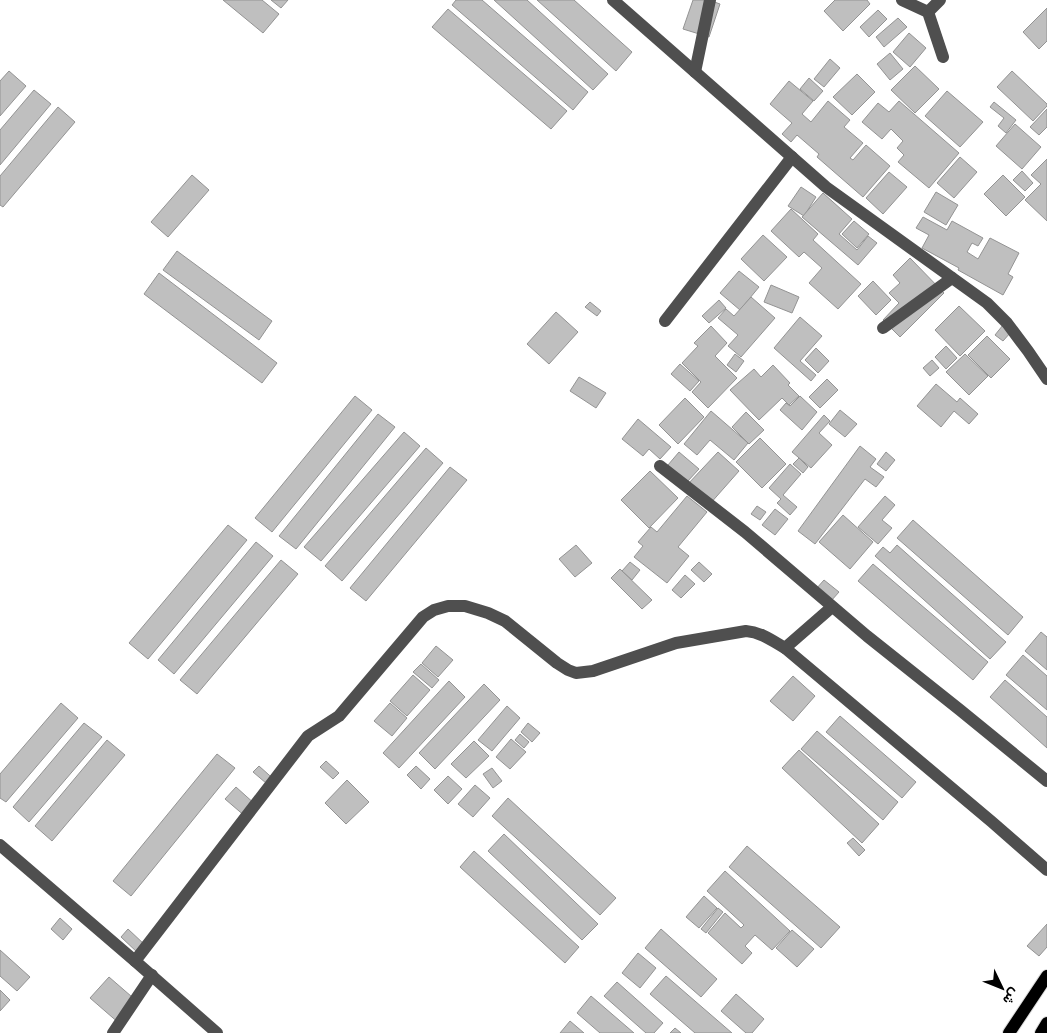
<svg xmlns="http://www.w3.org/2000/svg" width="1047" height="1033" font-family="'Archivo Narrow',Vazirmatn,sans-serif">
<rect width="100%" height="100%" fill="#fff"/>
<g fill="#bfbfbf" stroke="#939393">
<path d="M223 0H262L279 14 263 33Z"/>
<path d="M271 0H288L281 8Z"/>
<path d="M456 0H482L588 92 573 110 452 5Z"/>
<path d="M494 0H527L608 74 593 90Z"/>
<path d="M537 0H574L632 52 616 71Z"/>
<path d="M693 0H709L720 4 709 37 683 29Z"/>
<path d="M835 0H867L870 4 843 31 824 11Z"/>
<path d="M1047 8V41L1039 49 1023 32Z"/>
<path d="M448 9 567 111 551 129 432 27Z"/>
<path d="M878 10 887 19 869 37 860 27Z"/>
<path d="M898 18 907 27 884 47 876 37Z"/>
<path d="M909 33 926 48 910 67 893 52Z"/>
<path d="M890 53 903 69 890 80 877 64Z"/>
<path d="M830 59 840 68 824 87 814 79Z"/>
<path d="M915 66 939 89 915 113 891 90Z"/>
<path d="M9 71 26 86 0 116V81Z"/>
<path d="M1012 71 1047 104V106L1033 121 997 87Z"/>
<path d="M857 74 875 92 852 115 833 97Z"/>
<path d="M809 78 823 91 814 101 800 89Z"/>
<path d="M789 81 813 101 802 114 811 122 828 101 850 120 844 127 863 143 850 158 853 160 866 145 890 166 863 197 817 157 819 154 797 135 791 142 782 134 792 123 770 104Z"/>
<path d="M34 90 51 104 0 165V130Z"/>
<path d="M947 91 983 122 960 147 925 116Z"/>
<path d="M899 101 959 153 929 188 898 162 904 155 897 148 903 141 891 129 882 139 862 122 878 103 889 112Z"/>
<path d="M994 102 1016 120 1006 133 998 126 1004 118 990 107Z"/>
<path d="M58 107 75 122 3 207 0 205V176Z"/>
<path d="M1047 109V127L1039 135 1030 127Z"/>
<path d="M1015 124 1041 147 1022 169 996 146Z"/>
<path d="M960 157 977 172 954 198 937 183Z"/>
<path d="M1047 159V221L1025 200 1041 184 1031 175Z"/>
<path d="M1022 171 1033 183 1025 191 1013 180Z"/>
<path d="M889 172 907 187 883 214 866 198Z"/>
<path d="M192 175 209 190 168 237 151 222Z"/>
<path d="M1003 175 1025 197 1006 216 984 194Z"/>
<path d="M801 187 816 197 804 216 788 206Z"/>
<path d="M936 192 958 205 946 225 924 212Z"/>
<path d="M823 193 852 219 839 234 857 250 868 236 877 243 858 265 802 217Z"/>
<path d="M791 209 818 234 813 240 861 284 838 309 809 283 822 268 804 252 799 257 771 231Z"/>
<path d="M923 217 947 230 952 221 983 238 978 246 972 243 967 252 978 259 990 238 1019 253 1008 274 1013 277 1003 295 958 270 959 268 922 248 929 235 916 228Z"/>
<path d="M854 221 869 234 857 248 842 234Z"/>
<path d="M763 235 787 257 764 281 741 259Z"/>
<path d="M177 251 272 321 259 340 163 270Z"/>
<path d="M910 258 944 293 900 337 883 320 899 303 889 293 900 283 893 275Z"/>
<path d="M739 271 759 287 740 310 720 293Z"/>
<path d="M159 273 277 363 262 383 144 294Z"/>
<path d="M873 281 891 300 876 315 858 296Z"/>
<path d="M771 285 799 297 792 313 764 302Z"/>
<path d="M751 297 775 318 741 357 728 346 738 335 718 318 726 309 734 316Z"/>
<path d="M719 300 726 308 709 323 702 316Z"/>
<path d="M590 302 601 311 597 316 585 307Z"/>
<path d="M959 306 985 331 960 356 935 330Z"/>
<path d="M556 312 578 332 549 364 527 344Z"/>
<path d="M800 317 822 336 800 361 816 375 811 381 774 348Z"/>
<path d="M1003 325 1011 332 1003 341 995 335Z"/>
<path d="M711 326 727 343 715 356 737 378 708 408 692 392 701 382 682 363 698 346 694 343Z"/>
<path d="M987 336 1010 359 991 378 968 355Z"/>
<path d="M946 346 957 358 946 369 935 357Z"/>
<path d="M816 348 829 361 818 373 805 360Z"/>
<path d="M735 354 744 361 736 372 727 365Z"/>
<path d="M965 354 988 376 969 395 946 372Z"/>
<path d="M932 360 939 368 930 376 923 368Z"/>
<path d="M680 364 699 381 690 391 671 374Z"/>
<path d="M773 365 790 383 788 385 799 396 789 405 782 398 759 420 730 390 754 369 761 377Z"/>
<path d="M579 377 606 393 596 408 570 391Z"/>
<path d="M827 379 838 390 820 408 809 397Z"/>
<path d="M936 384 957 402 960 398 978 414 969 424 954 411 941 427 917 406Z"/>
<path d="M355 396 372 410 272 532 255 518Z"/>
<path d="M800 396 817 412 802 430 780 410 786 403 790 406Z"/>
<path d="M685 398 704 417 678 444 659 425Z"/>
<path d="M840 410 857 424 845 437 829 424Z"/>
<path d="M711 411 748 443 734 460 710 440 697 455 684 444Z"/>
<path d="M746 412 764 430 749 444 732 427Z"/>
<path d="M378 414 395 427 296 549 279 536Z"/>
<path d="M824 415 830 421 819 433 832 445 811 468 792 452Z"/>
<path d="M638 419 671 447 660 459 649 449 643 456 622 439Z"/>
<path d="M404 432 420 446 321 561 304 547Z"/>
<path d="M760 438 786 464 762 488 736 462Z"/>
<path d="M860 446 876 459 870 467 884 477 876 487 865 479 815 544 798 531Z"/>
<path d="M426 448 443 463 342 581 325 566Z"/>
<path d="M679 452 699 469 687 482 668 465Z"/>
<path d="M718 452 739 471 709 505 687 485Z"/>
<path d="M886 452 895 460 886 471 877 464Z"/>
<path d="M799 458 808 467 803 473 793 464Z"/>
<path d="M790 464 801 474 783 495 797 507 790 515 777 503 781 499 769 488Z"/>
<path d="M450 467 467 480 366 601 350 588Z"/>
<path d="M650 471 678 498 649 528 621 500Z"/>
<path d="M687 496 707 512 678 547 689 556 667 583 634 557 643 546 638 542 651 527 657 532Z"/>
<path d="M885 496 895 505 882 520 892 528 878 544 858 527Z"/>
<path d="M757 506 766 512 760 520 751 514Z"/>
<path d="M775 509 788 519 775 535 762 525Z"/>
<path d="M843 515 873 542 850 569 819 542Z"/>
<path d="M913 520 1023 617 1008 635 897 538Z"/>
<path d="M228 525 247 540 148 659 129 643Z"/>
<path d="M256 542 273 556 174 674 158 660Z"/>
<path d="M576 545 592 563 575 577 559 559Z"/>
<path d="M897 545 1006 642 990 659 875 556 883 547 890 553Z"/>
<path d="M281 560 298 574 197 694 180 680Z"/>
<path d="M630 562 640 570 632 580 622 571Z"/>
<path d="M699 562 712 574 704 582 691 570Z"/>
<path d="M873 564 988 662 973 680 858 581Z"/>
<path d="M620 569 652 600 642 609 611 578Z"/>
<path d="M685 575 695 584 681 598 672 590Z"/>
<path d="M824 580 839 592 831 601 816 589Z"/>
<path d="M1041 632 1047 637V670L1025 651Z"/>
<path d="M436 646 453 660 438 677 422 663Z"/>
<path d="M1023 655 1047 676V710L1006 675Z"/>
<path d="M421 664 439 680 432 688 413 672Z"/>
<path d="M413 675 430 690 407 716 390 701Z"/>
<path d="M793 676 815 696 793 721 770 701Z"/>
<path d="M1005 680 1047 717V748L990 697Z"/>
<path d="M449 681 465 697 399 768 383 753Z"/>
<path d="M484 684 500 700 435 769 419 753Z"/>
<path d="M61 703 78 718 6 802 0 798V774Z"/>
<path d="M390 703 407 718 392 736 374 721Z"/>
<path d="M507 706 520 718 492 751 478 740Z"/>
<path d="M840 716 916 782 902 798 826 732Z"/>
<path d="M84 723 102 737 29 822 13 807Z"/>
<path d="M528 723 540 733 532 742 521 732Z"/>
<path d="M817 731 898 802 883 820 801 749Z"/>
<path d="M520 734 529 742 524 748 515 740Z"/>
<path d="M511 739 526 752 510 769 496 757Z"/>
<path d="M107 740 125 755 52 841 35 826Z"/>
<path d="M474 741 489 756 466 778 451 764Z"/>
<path d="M799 750 879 824 862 843 782 768Z"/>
<path d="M217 754 235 768 131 896 113 881Z"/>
<path d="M326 761 339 773 333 779 320 767Z"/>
<path d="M259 766 278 783 273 789 253 772Z"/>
<path d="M416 766 430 779 421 789 407 775Z"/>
<path d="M492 768 502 781 493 788 483 774Z"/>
<path d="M448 776 462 789 448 804 434 790Z"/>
<path d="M347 780 369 802 346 824 325 803Z"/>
<path d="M475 785 490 798 473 817 458 804Z"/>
<path d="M236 787 256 805 246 817 225 799Z"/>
<path d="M508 798 616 898 600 915 492 816Z"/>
<path d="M504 834 598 924 582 940 488 851Z"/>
<path d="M853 838 865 850 859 856 847 843Z"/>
<path d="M747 846 840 927 821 948 729 867Z"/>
<path d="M474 851 579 947 565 963 460 867Z"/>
<path d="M725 871 790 931 772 950 755 935 745 946 752 953 742 964 708 933 725 913 741 928 744 925 707 891Z"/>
<path d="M704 896 717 908 699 928 686 917Z"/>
<path d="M718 908 723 912 706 933 701 929Z"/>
<path d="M60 918 72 929 63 940 51 929Z"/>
<path d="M1047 924V947L1039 956 1027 946Z"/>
<path d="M128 929 145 945 138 953 121 937Z"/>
<path d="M661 929 717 979 701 997 645 948Z"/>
<path d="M792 930 814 949 797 967 776 948Z"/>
<path d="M0 950 30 977 17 991 0 976Z"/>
<path d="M638 953 656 968 640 988 622 973Z"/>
<path d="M666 976 732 1033H695L650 994Z"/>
<path d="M109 977 139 1003 120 1024 90 998Z"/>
<path d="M617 982 663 1023 654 1033H646L604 996Z"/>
<path d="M0 990 10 1000 0 1011Z"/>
<path d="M736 994 764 1019 752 1033H746L721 1011Z"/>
<path d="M591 996 634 1033H600L577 1013Z"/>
<path d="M570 1021 584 1033H560Z"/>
<path d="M675 1028 681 1033H670Z"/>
</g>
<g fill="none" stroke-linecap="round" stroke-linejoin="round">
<g stroke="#dbdbdb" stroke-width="14">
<g id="major">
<path d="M1009 1033 1047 976"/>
<path d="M1041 1033 1047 1023"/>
</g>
</g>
<g stroke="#4f4f4f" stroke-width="12">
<path d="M613 0 826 187 987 303 1007 323 1028 351 1047 379"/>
<path d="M902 0 928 12 943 57"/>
<path d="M928 12 940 0"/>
<path d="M695 72 710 0"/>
<path d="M665 321 792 157"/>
<path d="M883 328 952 278"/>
<path d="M660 466 745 532 867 636 960 710 1047 781"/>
<path d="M785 648 992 822 1047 870"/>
<path d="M0 845 135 961 217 1033"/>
<path d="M135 961 308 736 339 716 423 617 434 610 448 606H465L488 613 505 621 557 663 568 670 576 673 593 671 676 643 746 631C761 632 773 641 785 648L832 607"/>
<path d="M113 1033 152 975"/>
</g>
<use href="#major" stroke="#000" stroke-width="12"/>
</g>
<g transform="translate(1002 988) rotate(133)" stroke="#ffffff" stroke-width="4" paint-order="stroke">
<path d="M0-4L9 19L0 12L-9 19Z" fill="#000000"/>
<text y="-8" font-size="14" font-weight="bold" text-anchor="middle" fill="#000000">ش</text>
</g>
</svg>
